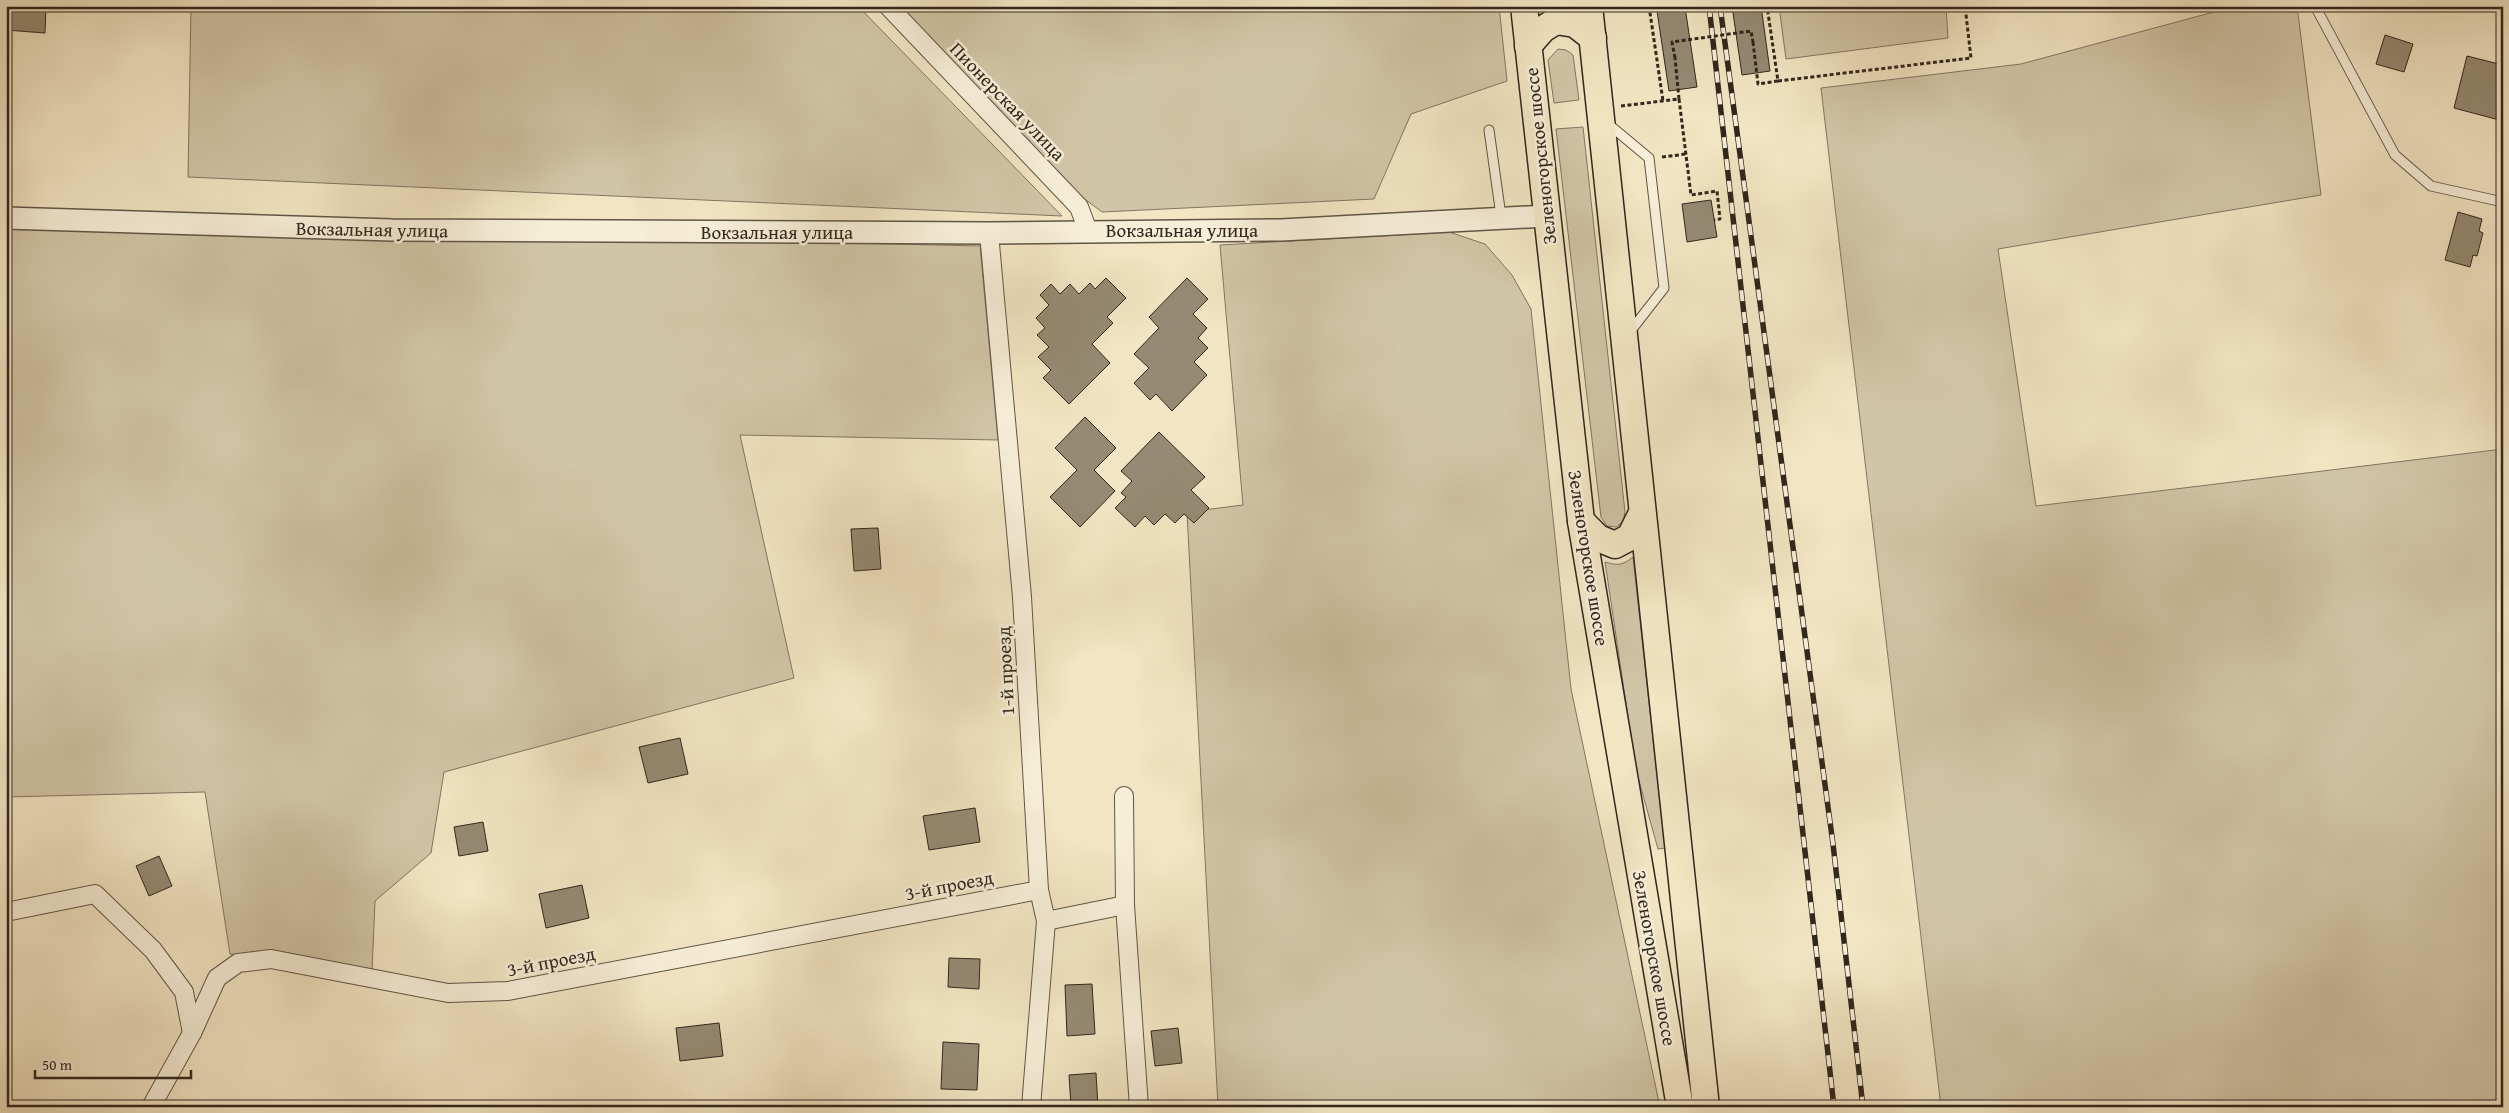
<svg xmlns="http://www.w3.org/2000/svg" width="2509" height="1113" font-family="'Gentium Book Plus',serif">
<rect width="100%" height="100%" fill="#f2e5c3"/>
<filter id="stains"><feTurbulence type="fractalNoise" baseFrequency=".004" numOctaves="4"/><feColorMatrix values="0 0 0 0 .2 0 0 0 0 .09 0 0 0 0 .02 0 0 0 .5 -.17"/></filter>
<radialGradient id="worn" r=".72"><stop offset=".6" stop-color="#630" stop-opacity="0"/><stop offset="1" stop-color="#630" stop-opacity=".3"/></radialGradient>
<g fill="#d1c5a7" stroke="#817662">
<path d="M191 6H858L1062 216 188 177Z"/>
<path d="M897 6H1499L1507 81 1411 114 1374 199 1102 212 1074 191Z"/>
<path d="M1779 6H1946L1948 38 1786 59Z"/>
<path d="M2236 6H2297L2321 195 1998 249 2036 506 2503 449V1107H1941L1821 88 2021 64Z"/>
<path d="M1558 49 1566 50 1573 55 1579 100 1554 103 1548 60Z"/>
<path d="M1583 127 1625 512 1623 522 1616 527 1607 526 1601 517 1556 129Z"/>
<path d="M6 224 980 246 998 440 740 435 794 678 444 772 431 853 375 901 372 971 230 954 205 792 6 797Z"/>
<path d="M1449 232 1485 244 1512 275 1531 309 1571 689 1660 1107H1218L1187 512 1243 505 1220 245Z"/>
<path d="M1633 557 1665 848 1658 849 1636 770 1605 562C1618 566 1623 565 1633 557Z"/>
</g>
<g fill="#958a73" stroke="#31271d">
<path d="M6 6H46L45 33 6 30Z"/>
<path d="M1732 6H1761L1770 71 1742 75Z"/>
<path d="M1685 7 1697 87 1669 91 1657 11Z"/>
<path d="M2385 35 2413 44 2404 72 2376 64Z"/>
<path d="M2467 56 2503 65V121L2454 108Z"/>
<path d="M1711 200 1717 237 1687 242 1682 204Z"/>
<path d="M2458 212 2482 219 2479 231 2483 233 2477 256 2473 255 2470 267 2445 260Z"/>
<path d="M1106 278 1126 298 1107 317 1113 323 1092 344 1110 363 1069 404 1043 378 1051 370 1038 357 1049 347 1037 335 1045 328 1036 318 1049 305 1040 295 1051 284 1060 294 1070 284 1079 294 1090 283 1095 289Z"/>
<path d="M1187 278 1208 299 1193 314 1207 328 1198 338 1208 348 1194 362 1207 375 1172 411 1156 394 1150 400 1134 383 1149 368 1134 354 1159 328 1149 317Z"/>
<path d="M1085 417 1116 448 1094 470 1115 491 1080 527 1050 497 1077 470 1055 448Z"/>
<path d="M1159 432 1205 477 1191 490 1209 508 1194 523 1184 514 1175 523 1165 514 1154 525 1145 516 1135 527 1115 508 1126 497 1121 493 1132 481 1121 471Z"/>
<path d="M878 528 881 569 854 571 851 529Z"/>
<path d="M680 738 688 774 648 783 639 747Z"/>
<path d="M975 808 980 842 929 850 923 816Z"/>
<path d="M483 822 488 851 459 856 454 827Z"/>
<path d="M159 856 172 886 149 896 136 866Z"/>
<path d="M582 885 589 918 546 928 539 894Z"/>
<path d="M949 958 980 959 979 989 948 987Z"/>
<path d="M1092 984 1095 1034 1067 1036 1065 985Z"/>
<path d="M719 1023 723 1056 680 1061 676 1028Z"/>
<path d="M1178 1028 1182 1063 1155 1066 1151 1031Z"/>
<path d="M943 1042 979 1044 977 1090 941 1089Z"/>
<path d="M1096 1073 1098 1107H1071L1069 1075Z"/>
</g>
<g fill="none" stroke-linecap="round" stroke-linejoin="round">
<g stroke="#615646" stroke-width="11">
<g id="service">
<path d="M2315 6 2395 155 2431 186 2503 202"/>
<path d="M1607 123 1649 158 1664 288 1629 333"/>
<path d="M1489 130 1501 216"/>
</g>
</g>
<g stroke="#615646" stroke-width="20">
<g id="minor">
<path d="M888 6 1079 207 1088 231"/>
<path d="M989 233 1022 597 1039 890 1046 921 1031 1107"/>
<path d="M1124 796 1125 905 1139 1107"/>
<path d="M6 912 95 894 153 950 184 992 192 1033"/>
<path d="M1046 921 1125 905"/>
<path d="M151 1107 192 1033 217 978 238 963 271 959 448 993 508 991 1039 890"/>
</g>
</g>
<g stroke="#615646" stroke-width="24">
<path id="tertiary" d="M6 218 392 230 989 233 1281 230 1547 216"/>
</g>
<g stroke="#31271d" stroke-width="29">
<g id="primary">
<path d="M1524 6 1581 521 1680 1107"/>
<path d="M1589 6 1706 1107"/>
<path d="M1528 46 1543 29 1556 21 1575 24 1593 38"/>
<path d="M1581 521 1598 538 1615 545 1630 537 1642 513"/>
</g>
</g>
<g stroke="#31271d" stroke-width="3" stroke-dasharray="4 2.5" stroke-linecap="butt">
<path d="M1649 6 1663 101"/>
<path d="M1753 42 1758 84 1778 81 1767 6"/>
<path d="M1778 81 1971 58 1965 6"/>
<path d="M1679 99 1691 195 1717 191 1720 219 1714 220"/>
<path d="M1621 106 1679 99 1675 58"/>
<path d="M1662 157 1686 154"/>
</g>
<use href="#service" stroke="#f7eed8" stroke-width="9"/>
<use href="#minor" stroke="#f7eed8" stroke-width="18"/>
<use href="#tertiary" stroke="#f7eed8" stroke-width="21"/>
<use href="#primary" stroke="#f2e5c3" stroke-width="26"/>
<g stroke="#31271d" stroke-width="5.5">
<g id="rail">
<path d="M1709 6 1834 1107"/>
<path d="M1720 6 1833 844 1863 1107"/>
</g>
</g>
<use href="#rail" stroke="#f7eed8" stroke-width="4" stroke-dasharray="11" stroke-linecap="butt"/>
<path stroke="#31271d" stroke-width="3" stroke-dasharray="4 2.5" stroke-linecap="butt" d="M1675 58 1672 42 1751 31 1753 42"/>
</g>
<g text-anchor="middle" stroke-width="5" stroke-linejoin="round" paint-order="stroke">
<g font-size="19" fill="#31271d" stroke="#f7eed8">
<text transform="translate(1008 101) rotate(46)" y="7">Пионерская улица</text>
<text transform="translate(1540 156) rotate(-96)" y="7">Зеленогорское шоссе</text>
<text transform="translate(372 229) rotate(1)" y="7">Вокзальная улица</text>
<text x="1182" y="237">Вокзальная улица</text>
<text x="777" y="239">Вокзальная улица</text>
<text transform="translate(1589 558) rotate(81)" y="7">Зеленогорское шоссе</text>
<text transform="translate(1005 671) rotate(-93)" y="7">1-й проезд</text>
<text transform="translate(949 885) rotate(-11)" y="7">3-й проезд</text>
<text transform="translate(1655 958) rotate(80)" y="7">Зеленогорское шоссе</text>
<text transform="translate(551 961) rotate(-11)" y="7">3-й проезд</text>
</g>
</g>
<rect width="2509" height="1113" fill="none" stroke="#f2e5c3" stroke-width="25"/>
<rect x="8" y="8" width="2494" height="1098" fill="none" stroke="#31271d" stroke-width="2.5"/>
<rect x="12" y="12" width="2484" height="1088" fill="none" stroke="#31271d"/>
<path d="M35 1070v8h156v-8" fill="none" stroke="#31271d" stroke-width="2.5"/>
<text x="42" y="1070" font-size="15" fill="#31271d" stroke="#f7eed8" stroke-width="4" paint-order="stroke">50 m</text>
<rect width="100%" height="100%" filter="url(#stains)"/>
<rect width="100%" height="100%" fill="url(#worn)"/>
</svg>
